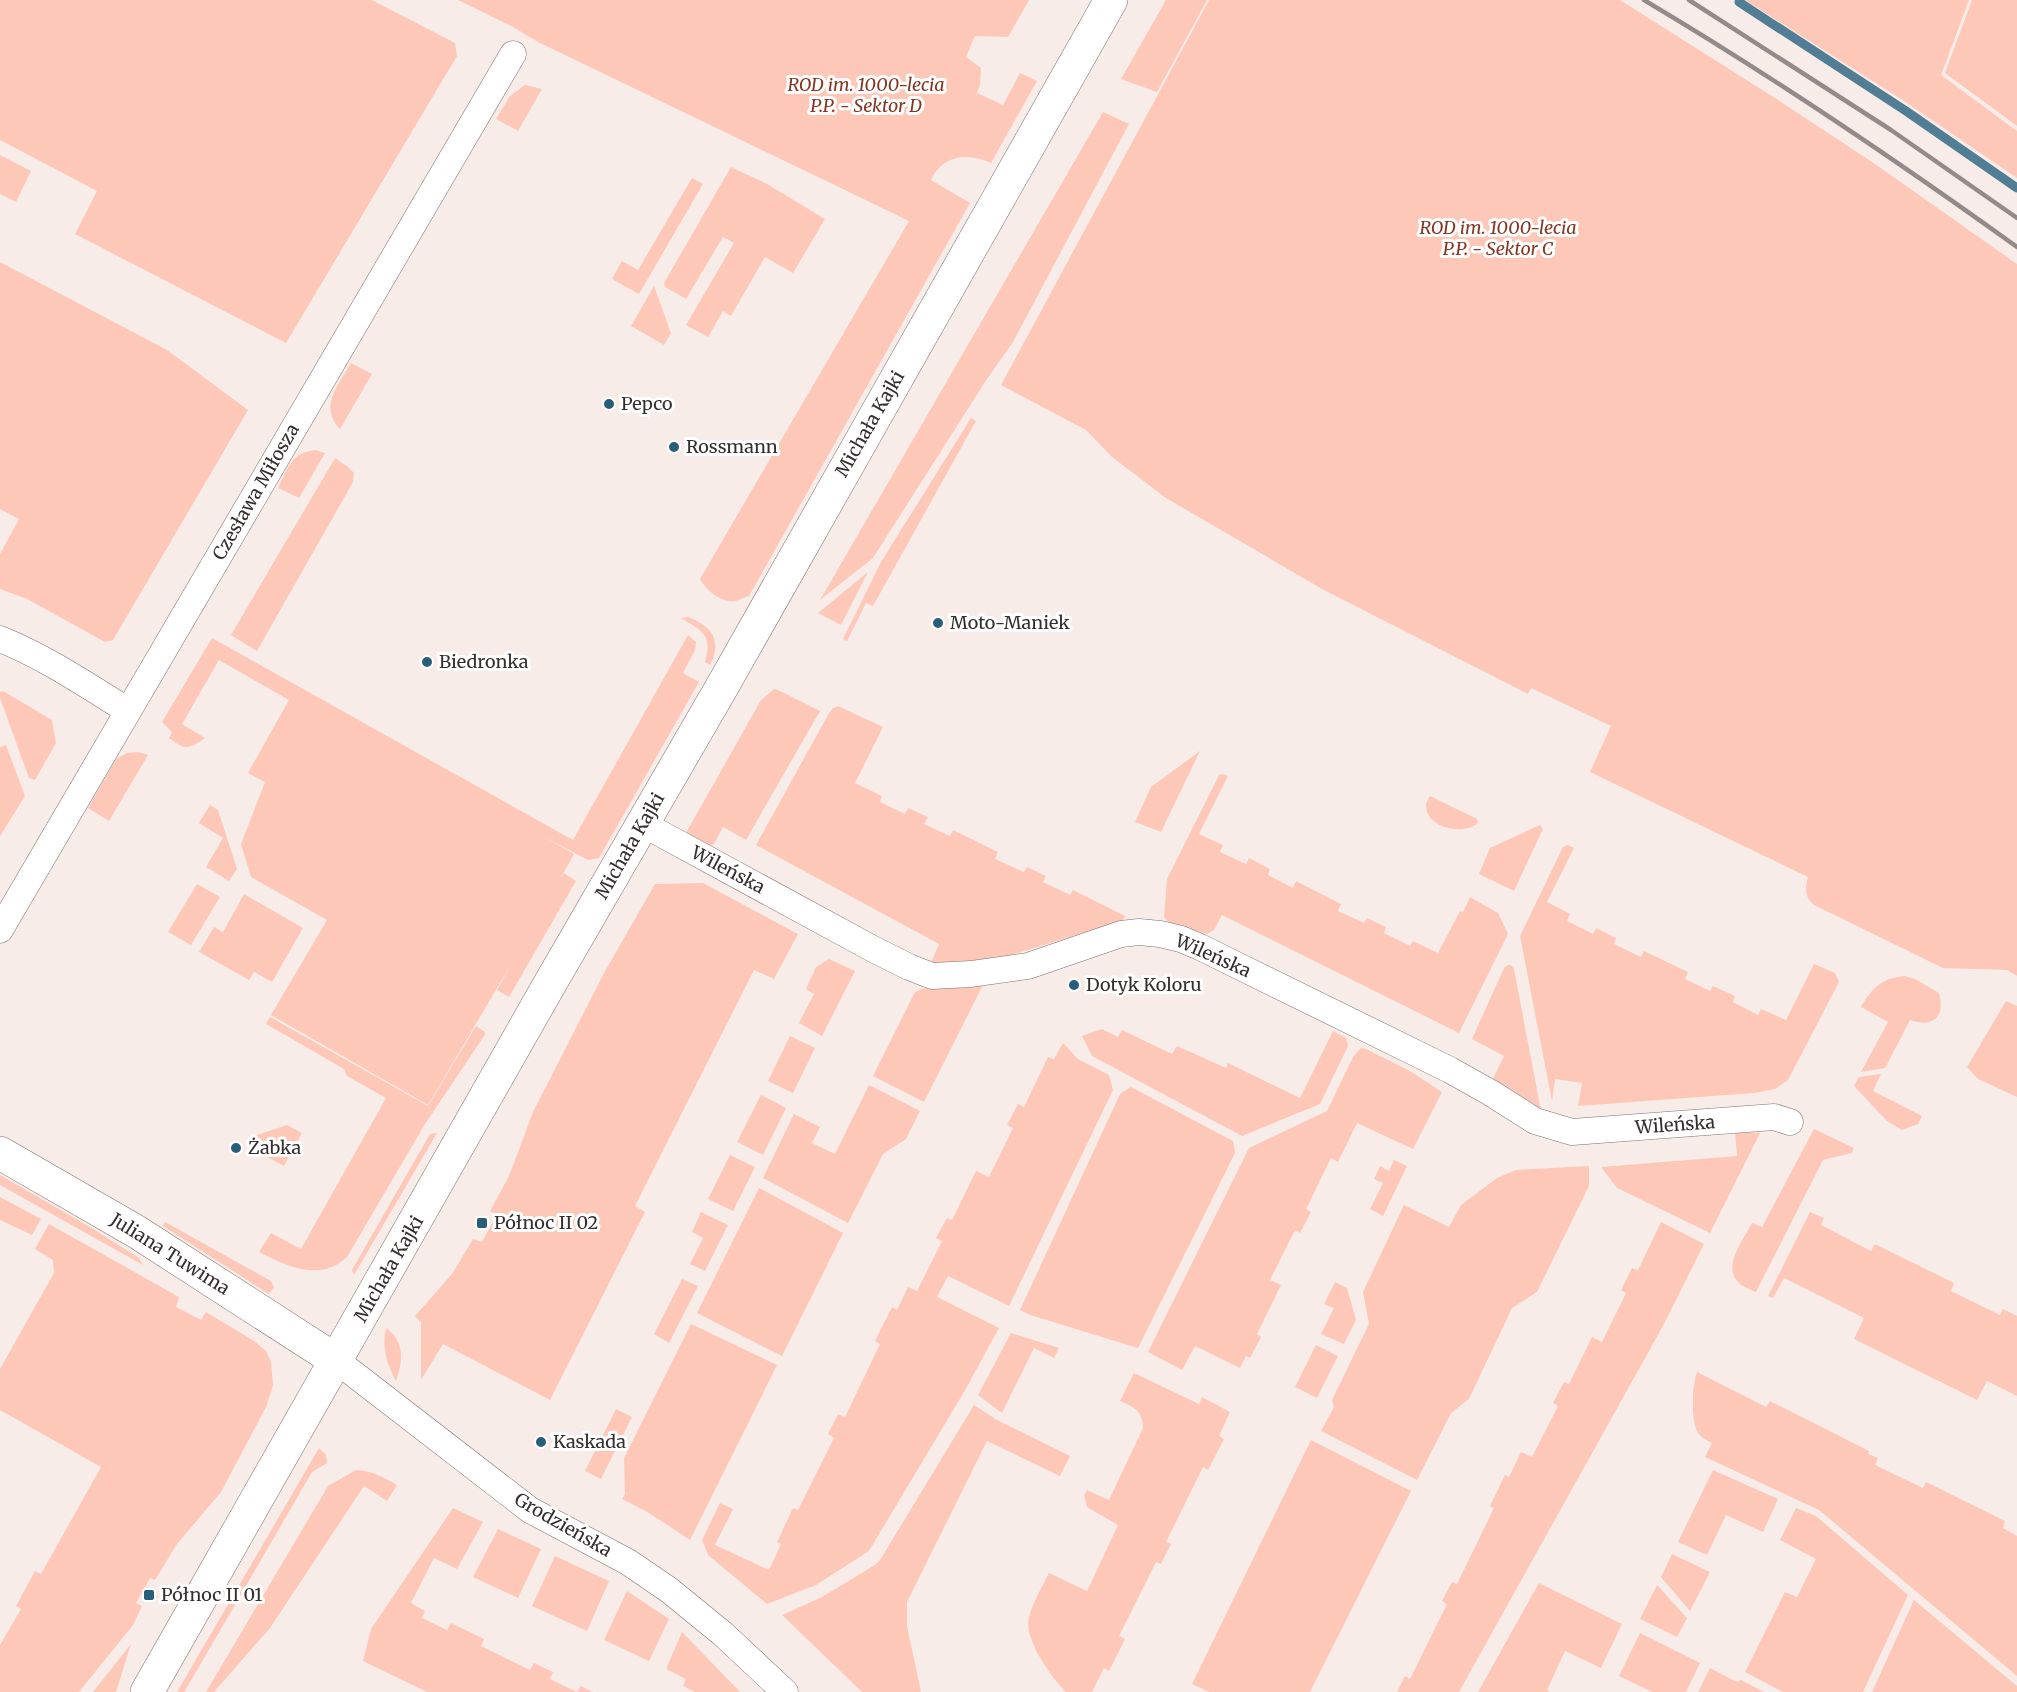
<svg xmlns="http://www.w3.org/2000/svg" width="2017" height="1692" font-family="Merriweather,serif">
<rect width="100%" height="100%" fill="#f8ece9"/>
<g fill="#fec8b9">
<path d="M0 0H372L455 43 457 56 286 343 75 234 97 191 0 140Z"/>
<path d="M458 0H1029L1008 37 975 36 966 57 981 68 980 85 975 97 977 93 1003 105 1020 73 1037 81 991 163C968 152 942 155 931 180L970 203 749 596C745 597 739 600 735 601 721 603 706 590 700 579L909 221 538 42 513 27Z"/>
<path d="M1166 0H1207L1157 92 1121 79Z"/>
<path d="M1209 0H1620L1775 98 1875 164 2017 264V976L2007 970 1943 968 1814 905C1804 896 1805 889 1808 877L1590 772 1611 726 1531 688 1528 694 1322 589 1166 498 1112 457 1086 430 1001 385Z"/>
<path d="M1745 0H1969L1941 75 2017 131V178L1904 101Z"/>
<path d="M1972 0H2017V126L1945 73Z"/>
<path d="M525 85 542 89 518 131 496 119 510 96Z"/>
<path d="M1103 112 1129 124 1013 342 985 382 873 558 820 600Z"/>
<path d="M0 155 31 171 16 202 0 194Z"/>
<path d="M731 167 767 184 825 219 793 273 765 257 731 316 723 311 708 337 686 325 734 243 723 237 686 299 665 287 664 283Z"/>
<path d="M692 178 703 184 639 294 612 279 622 261 638 270Z"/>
<path d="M0 262 167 350 248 410 113 640 105 642 27 599 0 589V554L19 519 0 509Z"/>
<path d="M654 286 671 333 664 345 631 326Z"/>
<path d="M351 363 372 374 340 429C318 406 339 385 351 363Z"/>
<path d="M971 418 976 421 873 606 866 603 847 641 843 639 881 562Z"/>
<path d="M315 450 325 453 299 498 278 488C288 468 291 453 315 450Z"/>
<path d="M335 458 348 467 354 473 353 482 257 651 231 635Z"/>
<path d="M868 572 841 625 818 613Z"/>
<path d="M688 617C712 626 723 641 710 665L705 662C713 634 702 631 681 618Z"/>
<path d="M688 635 696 642 695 650 683 673 699 682 599 858 588 860 544 837 574 854 560 879 564 873 576 881 509 997 497 990 513 961 428 1105 271 1015 327 920 251 877 241 844 265 782 248 773 289 700 219 660 182 724 205 738C188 750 185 750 169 738L172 732 162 722 212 638 573 840Z"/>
<path d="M774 689 778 690 820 711 746 840 723 827 714 844 709 846 686 833 761 700Z"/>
<path d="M3 691 52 720 56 743 35 780 29 778 0 698V692Z"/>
<path d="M838 706 883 727 855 783 882 796 880 802 905 814 908 808 928 817 924 824 950 836 953 830 998 852 995 859 1024 872 1027 867 1046 876 1043 882 1070 895 1073 890 1125 916 1123 921 1001 958 970 963 930 965 939 944 756 845 828 715 833 708Z"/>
<path d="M6 745 25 796 0 836V747Z"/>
<path d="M1200 751 1161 832 1135 822 1151 787Z"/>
<path d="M138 752 148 755 109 821 88 808 116 759 127 753Z"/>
<path d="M1223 774 1228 776 1199 834 1223 845 1220 852 1246 864 1249 858 1270 869 1268 875 1293 888 1296 881 1341 904 1338 911 1364 923 1367 918 1386 927 1384 933 1410 946 1413 941 1438 953 1460 911 1463 912 1470 897 1498 913 1508 934 1459 1033 1222 915 1214 930 1207 934 1169 923 1164 917 1167 879 1219 775Z"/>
<path d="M1430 796 1477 819 1478 823C1464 836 1425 828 1426 805 1426 804 1429 797 1430 796Z"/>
<path d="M210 805 218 810 237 869 229 881 206 867 223 838 199 823Z"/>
<path d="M1540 825 1543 829 1514 891 1479 874 1490 848Z"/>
<path d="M1568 845 1574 848 1547 902 1570 914 1567 921 1593 934 1596 928 1616 938 1614 944 1641 957 1644 951 1688 972 1685 979 1710 991 1713 986 1735 996 1733 1002 1758 1015 1761 1009 1786 1020 1814 964 1835 973 1839 982 1788 1080 1775 1089 1754 1093 1578 1106 1582 1083 1555 1079 1552 1101 1520 936 1563 847Z"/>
<path d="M703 883 798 934 774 979 754 970 635 1206 645 1212 550 1400 443 1344 421 1380V1322L415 1316 452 1274 473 1239 482 1242 497 1215 490 1211 509 1176 533 1112 604 973 655 884Z"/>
<path d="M197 884 220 897 191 945 168 932Z"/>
<path d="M244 894 303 928 272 982 254 972 249 980 199 952 214 927 223 932Z"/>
<path d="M829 959 855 971 822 1036 799 1023 814 994 806 989 816 967Z"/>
<path d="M1508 965H1511L1514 969 1541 1111 1492 1081 1504 1056 1472 1039 1504 968Z"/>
<path d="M1904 976 1915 979 1939 993C1946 1018 1932 1028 1910 1020L1885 1068 1861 1072 1888 1022 1861 1007C1872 988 1882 978 1904 976Z"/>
<path d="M984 983 924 1102 873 1076 915 992 922 989Z"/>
<path d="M2006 1001 2017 1006V1097L1978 1079 1967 1067Z"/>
<path d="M270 1017 428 1106 476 1026 486 1033 425 1124 347 1257C320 1282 288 1267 259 1252L271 1233 301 1249 386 1098 347 1076 344 1069 266 1024Z"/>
<path d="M1102 1029 1118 1037 1122 1030 1172 1054 1177 1046 1226 1068 1228 1063 1300 1098 1333 1031 1346 1038 1348 1046 1320 1104 1242 1136 1092 1056 1082 1036Z"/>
<path d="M790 1036 815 1048 793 1093 768 1081Z"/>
<path d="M1063 1043 1078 1059 1109 1075 1113 1090 1009 1306 948 1276 937 1297 999 1328 964 1392 869 1551 816 1585 767 1604 708 1555 702 1540 720 1503 733 1509 715 1545 769 1570 781 1544 777 1542 793 1508 798 1510 834 1438 828 1434 838 1414 845 1417 880 1344 875 1341 892 1307 897 1310 908 1287 917 1291 942 1241 936 1238 947 1218 952 1220 976 1171 989 1177 1013 1128 1007 1125 1018 1104 1024 1107 1048 1057 1054 1059Z"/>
<path d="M1361 1048 1366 1049 1410 1071 1442 1092 1413 1149 1357 1123 1338 1162 1331 1158 1306 1209 1311 1212 1300 1233 1295 1230 1270 1280 1281 1285 1257 1334 1261 1337 1250 1358 1246 1356 1240 1368 1195 1346 1182 1370 1148 1352 1249 1148 1327 1111 1353 1057Z"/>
<path d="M1881 1074 1873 1091 1922 1116 1918 1124 1902 1130 1887 1121 1854 1086 1859 1077Z"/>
<path d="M869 1085 920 1111 906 1139 883 1154 848 1223 763 1178 794 1114 820 1127 812 1143 835 1154Z"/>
<path d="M1131 1087 1233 1141 1235 1153 1138 1348 1030 1315 1020 1310 1120 1094Z"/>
<path d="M761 1095 786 1108 763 1155 737 1142Z"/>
<path d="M287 1125 302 1133 284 1166 258 1152 254 1136Z"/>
<path d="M1814 1129 1854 1148 1852 1153 1823 1160 1756 1292C1750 1289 1743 1287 1739 1283 1721 1267 1744 1239 1752 1223L1762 1227Z"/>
<path d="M1735 1132 1760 1133 1710 1233 1617 1188 1601 1167 1737 1156Z"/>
<path d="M437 1133 354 1275 352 1270 430 1134Z"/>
<path d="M730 1155 755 1167 733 1211 708 1199Z"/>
<path d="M1394 1160 1407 1166 1383 1216 1370 1209 1383 1183 1374 1179 1380 1166 1389 1171Z"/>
<path d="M1589 1166V1186L1537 1292 1512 1308 1469 1399 1451 1413 1417 1480 1321 1431 1334 1407 1332 1400 1369 1324 1363 1292 1404 1205 1449 1227 1461 1205 1497 1178 1516 1170Z"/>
<path d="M0 1175 90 1227 139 1258 143 1265 0 1185Z"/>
<path d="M759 1188 843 1233 782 1356 697 1313Z"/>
<path d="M0 1197 41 1219 32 1235 0 1220Z"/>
<path d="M701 1212 728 1225 705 1271 690 1264 703 1238 692 1232Z"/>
<path d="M1810 1212 1824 1218 1821 1225 1871 1251 1875 1244 1954 1283 1951 1291 2000 1315 2003 1309 2017 1316V1396L1987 1381 1977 1400 1854 1339 1864 1318 1784 1278 1773 1298 1768 1296Z"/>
<path d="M165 1222 271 1281 274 1287 269 1294 163 1226Z"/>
<path d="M1661 1222 1704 1244 1664 1324 1459 1692H1397L1405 1676 1410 1679 1447 1604 1442 1601 1452 1582 1457 1584 1494 1508 1490 1506 1505 1475 1509 1477 1521 1452 1532 1457 1558 1406 1553 1403 1564 1382 1569 1384 1592 1337 1602 1342 1626 1293 1621 1290 1632 1268 1638 1270Z"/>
<path d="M49 1224 179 1297 176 1307 201 1320 206 1312 254 1341 266 1351 271 1362 273 1385 266 1407 221 1492 177 1544 155 1580 150 1578 136 1603 142 1606 133 1625 79 1692H0V1645L21 1609 16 1606 35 1571 41 1574 101 1467 0 1410V1369L54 1273 53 1260 35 1249Z"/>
<path d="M682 1279 698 1286 669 1343 654 1334Z"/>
<path d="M1335 1282 1347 1288 1356 1320 1344 1344 1321 1334 1334 1308 1324 1304Z"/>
<path d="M691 1324 777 1365 690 1540 649 1513 622 1499 625 1494 624 1458Z"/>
<path d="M386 1328C405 1341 403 1362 396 1381 386 1363 382 1348 386 1328Z"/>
<path d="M1011 1333 1059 1348 1054 1358 1034 1348 1002 1413 978 1395Z"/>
<path d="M1316 1345 1338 1356 1317 1398 1295 1387Z"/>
<path d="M1697 1372 1766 1407 1770 1401 1869 1451 1868 1454 1878 1458 1875 1465 1923 1488 1926 1482 2005 1521 2003 1528 2017 1536V1676L1819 1510 1705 1457 1712 1443C1706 1440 1700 1437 1697 1431 1691 1419 1692 1385 1697 1372Z"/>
<path d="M1134 1373 1199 1404 1202 1397 1230 1412 1219 1436 1224 1439 1208 1470 1203 1467 1166 1542 1171 1544 1161 1564 1156 1562 1119 1636 1125 1639 1109 1671 1104 1668 1092 1692H1066C1051 1677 1023 1638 1029 1617 1033 1602 1042 1587 1049 1573L1087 1591 1118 1525 1087 1507 1084 1495 1087 1490 1109 1500 1143 1428C1143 1411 1134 1407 1120 1401Z"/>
<path d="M974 1405 997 1420 1070 1456 1060 1476 987 1441 907 1602V1626L921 1692H862L782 1615 822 1597 875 1565 880 1560Z"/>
<path d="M616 1409 632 1417 601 1479 585 1471Z"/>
<path d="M1311 1440 1411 1491 1310 1692H1209L1192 1684Z"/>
<path d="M319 1448 326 1455 327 1463 312 1472 196 1672 184 1692H177Z"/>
<path d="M356 1470C373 1471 383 1477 397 1485L387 1501 364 1486 270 1628 214 1692H206L328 1486Z"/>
<path d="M1713 1470 1778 1499 1763 1532 1726 1515 1707 1555 1678 1542Z"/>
<path d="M453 1508 483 1522 457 1569 434 1558 411 1603 425 1611 422 1618 447 1630 451 1623 484 1639 481 1646 530 1670 534 1663 553 1672 550 1679 577 1692 581 1686 593 1692H427L363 1661 371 1629Z"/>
<path d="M1796 1508 1816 1516 1908 1595 1863 1692H1783L1745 1672 1785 1592 1797 1597 1816 1559 1780 1540Z"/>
<path d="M498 1529 541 1549 518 1598 473 1577Z"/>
<path d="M1672 1554 1710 1572 1690 1611 1661 1577Z"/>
<path d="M555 1556 609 1581 587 1631 532 1606Z"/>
<path d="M1539 1583 1622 1624 1601 1668 1565 1651 1547 1690 1550 1692H1478Z"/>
<path d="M1657 1585 1687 1618 1677 1637 1640 1619Z"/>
<path d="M627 1591 669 1619 649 1661 604 1640Z"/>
<path d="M1914 1600 2017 1686V1692H1872Z"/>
<path d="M682 1632 740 1692H695L683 1686 686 1679 666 1669Z"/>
<path d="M1640 1633 1700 1663 1686 1692H1652L1619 1676Z"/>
<path d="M131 1644 116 1692H93Z"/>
<path d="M1710 1668 1737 1682 1741 1680 1764 1692H1698Z"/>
</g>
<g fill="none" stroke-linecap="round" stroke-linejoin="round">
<path stroke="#517d95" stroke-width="9" d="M1739 2 1906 111 2017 188"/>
<g stroke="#7b716e" stroke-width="27">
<g id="street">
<path d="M0 639C45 657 86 685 127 710"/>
<path d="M643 824 873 949 909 967 932 976 971 974 1028 966 1121 934 1139 932 1160 934 1181 939 1200 947 1450 1070 1491 1093 1535 1121 1572 1132 1774 1117 1790 1122"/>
<path d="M0 930 513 54"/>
<path d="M337 1361 530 1510 628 1562 669 1590 723 1634 785 1692"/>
</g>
</g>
<g stroke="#7b716e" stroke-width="34">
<g id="secondary">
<path d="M0 1153 137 1232 337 1361"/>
<path d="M147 1692 548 987 723 685 1111 0"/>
</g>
</g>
<use href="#street" stroke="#fff" stroke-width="26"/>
<use href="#secondary" stroke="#fff" stroke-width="33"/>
<g stroke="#938b89" stroke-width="4.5">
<path d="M1644 0C1772 76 1896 160 2017 247"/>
<path d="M1689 0 1891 130 2017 218"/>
</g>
</g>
<g fill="#285e79" stroke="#fff" stroke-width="2">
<circle cx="609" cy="404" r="6"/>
<circle cx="674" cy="447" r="6"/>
<circle cx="938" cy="623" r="6"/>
<circle cx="427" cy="662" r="6"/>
<circle cx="1074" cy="985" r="6"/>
<circle cx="236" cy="1148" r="6"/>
<rect x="476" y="1217" width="12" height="12" rx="3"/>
<circle cx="541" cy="1442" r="6"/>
<rect x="143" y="1589" width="12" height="12" rx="3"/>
</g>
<g text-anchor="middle" stroke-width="6" stroke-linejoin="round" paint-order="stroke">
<g font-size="18" font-style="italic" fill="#853622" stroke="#fff">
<text x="866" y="91">ROD im. 1000-lecia<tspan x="866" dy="21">P.P. - Sektor D</tspan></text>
<text x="1498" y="234">ROD im. 1000-lecia<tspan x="1498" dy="21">P.P. - Sektor C</tspan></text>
</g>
<g font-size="18" fill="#342f2e" stroke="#fff" text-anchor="start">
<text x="621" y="410">Pepco</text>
<text x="686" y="453">Rossmann</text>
<text x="950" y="629">Moto-Maniek</text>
<text x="439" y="668">Biedronka</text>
<text x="1086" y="991">Dotyk Koloru</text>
<text x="248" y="1154">Żabka</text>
<text x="494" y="1229">Północ II 02</text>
<text x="553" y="1448">Kaskada</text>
<text x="161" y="1601">Północ II 01</text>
</g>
<g font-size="18" fill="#342f2e" stroke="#fff">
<text transform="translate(870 424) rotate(-60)" y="6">Michała Kajki</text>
<text transform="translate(256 492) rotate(-60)" y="6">Czesława Miłosza</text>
<text transform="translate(630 846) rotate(-60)" y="6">Michała Kajki</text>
<text transform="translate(728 870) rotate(28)" y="6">Wileńska</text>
<text transform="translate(1213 956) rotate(24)" y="6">Wileńska</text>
<text transform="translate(1675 1125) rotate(-4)" y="6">Wileńska</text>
<text transform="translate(170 1254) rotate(32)" y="6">Juliana Tuwima</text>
<text transform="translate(389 1269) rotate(-60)" y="6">Michała Kajki</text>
<text transform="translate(563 1525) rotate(30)" y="6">Grodzieńska</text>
</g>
</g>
</svg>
